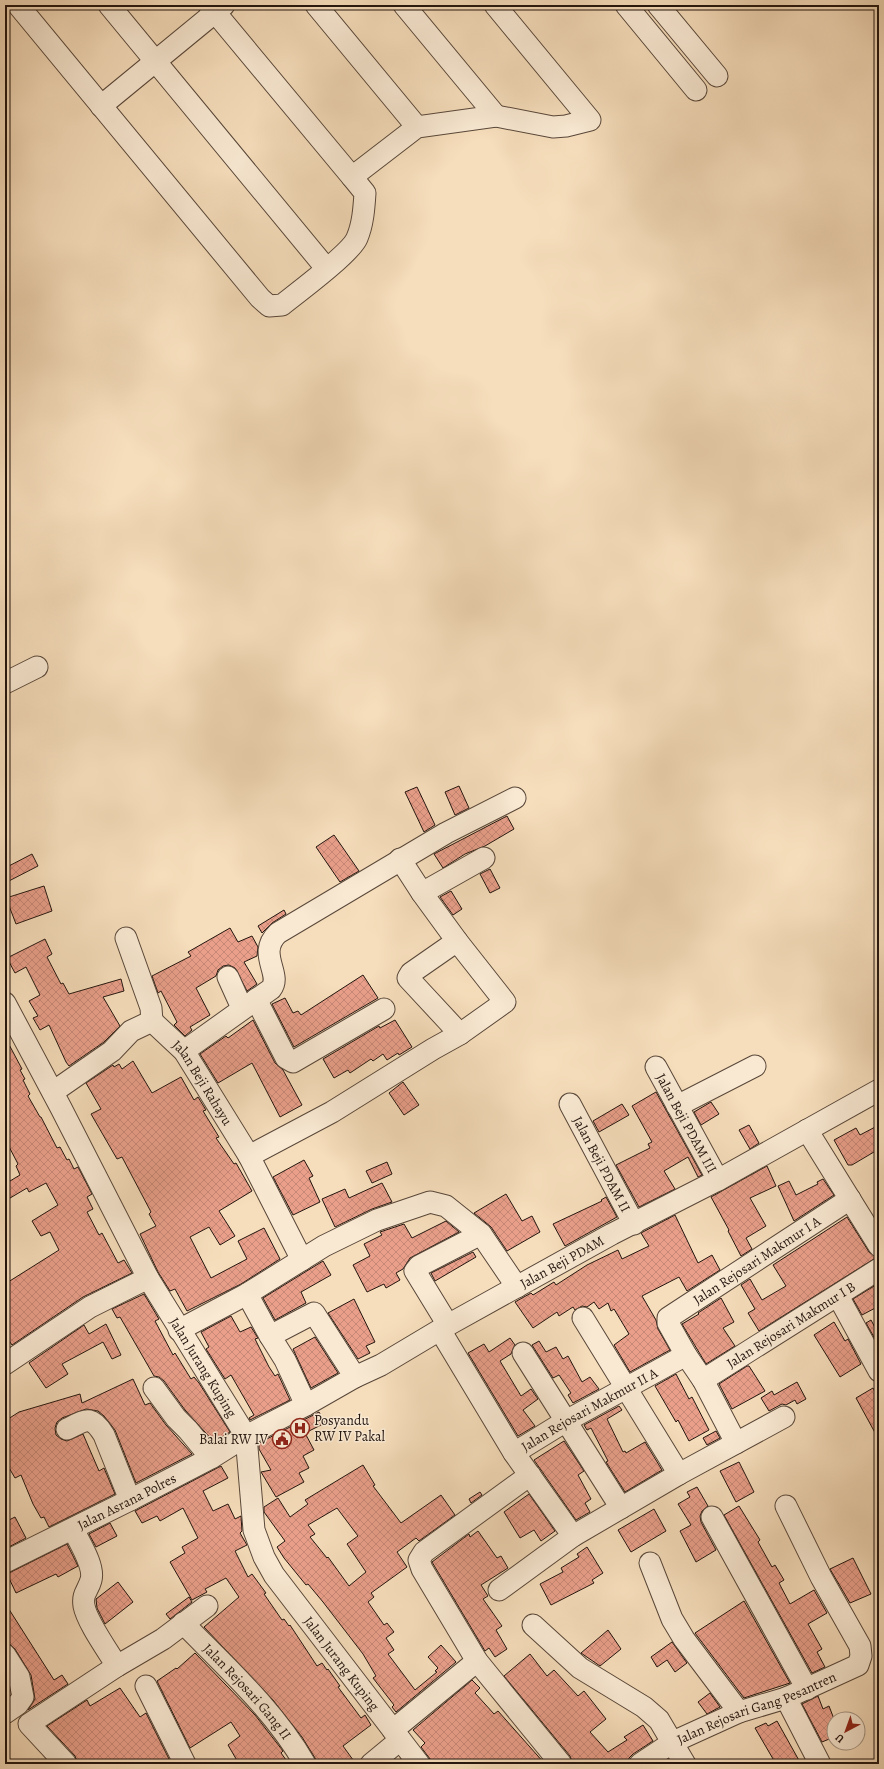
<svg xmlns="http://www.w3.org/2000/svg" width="884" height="1769" font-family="Alegreya,serif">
<defs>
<pattern id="building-cross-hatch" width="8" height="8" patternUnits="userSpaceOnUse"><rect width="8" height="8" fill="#e99f8a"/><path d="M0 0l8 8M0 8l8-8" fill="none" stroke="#c88876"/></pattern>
</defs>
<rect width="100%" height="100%" fill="#f6ddbb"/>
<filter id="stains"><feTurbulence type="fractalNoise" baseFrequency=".005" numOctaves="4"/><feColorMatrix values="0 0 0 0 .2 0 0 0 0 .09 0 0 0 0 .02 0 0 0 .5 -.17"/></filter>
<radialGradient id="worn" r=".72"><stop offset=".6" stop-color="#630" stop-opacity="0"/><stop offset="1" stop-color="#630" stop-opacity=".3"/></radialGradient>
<g fill="url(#building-cross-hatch)" stroke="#23150e" fill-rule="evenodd">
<path d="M459 786 469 808 455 815 445 792Z"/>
<path d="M417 787 435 825 424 832 405 792Z"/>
<path d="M507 816 514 829 485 846 465 854 443 868 434 854Z"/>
<path d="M334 835 359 871 340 882 316 847Z"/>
<path d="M32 854 38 866 5 883V868Z"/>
<path d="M490 869 500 888 490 893 480 874Z"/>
<path d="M44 886 52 911 16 924 6 898Z"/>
<path d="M451 891 462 909 453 915 440 897Z"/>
<path d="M284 910 286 914 272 923 262 933 258 926Z"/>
<path d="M230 928 238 942 252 936 258 947 257 956 244 962 257 984 247 991 235 968 229 965 223 966 218 970 216 976 196 988 210 1015 190 1027 192 1030 185 1036 174 1025 177 1022 161 991 158 993 152 976 191 956 188 952Z"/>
<path d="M45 939 52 954 47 957 61 984 63 983 69 994 121 979 124 991 103 997 120 1026 104 1042 69 1066 66 1062 49 1025 40 1030 33 1018 38 1016 29 1001 40 995 26 967 15 973 7 958Z"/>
<path d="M363 975 378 998 294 1047 272 1004 285 998 293 1013 298 1011 301 1015Z"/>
<path d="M253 1020 275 1063 283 1070 302 1105 280 1117 252 1063 218 1083 200 1054 226 1036 228 1038Z"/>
<path d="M395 1020 412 1047 399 1055 398 1053 387 1060 383 1054 373 1061 371 1059 350 1073 348 1070 334 1078 323 1059 379 1026 380 1028Z"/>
<path d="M5 1037 22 1069 20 1070 25 1079 23 1080 30 1094 28 1096 40 1117H41L57 1148 60 1147 67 1160 69 1159 74 1169 78 1167 92 1194 87 1197 93 1209 87 1212 99 1235 102 1233 118 1263 124 1260 132 1273 83 1297 12 1345 5 1335V1284L59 1250 50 1232 41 1236 32 1221 58 1205 46 1183 29 1192 27 1188 5 1201V1184L20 1175 16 1166 18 1164 5 1139Z"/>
<path d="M133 1061 152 1093 181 1077 194 1100 198 1097 206 1110 203 1111 219 1137 216 1138 234 1164 236 1163 252 1191 219 1211 235 1236 220 1245 209 1227 190 1237 211 1278 247 1259 238 1241 264 1228 280 1259 241 1284 187 1311 175 1289 170 1291 158 1272 140 1234 156 1226 149 1214 151 1212 122 1157 117 1159 91 1114 101 1109 86 1083 113 1065 114 1067 119 1064 122 1069Z"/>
<path d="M403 1082 419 1105 404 1115 389 1093Z"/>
<path d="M656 1092 702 1175 698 1177 688 1157 664 1171 675 1189 639 1207 616 1165 650 1148 648 1144 652 1142 632 1106Z"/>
<path d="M711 1102 719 1114 701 1125 694 1112Z"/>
<path d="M622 1104 629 1115 599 1132 593 1121Z"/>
<path d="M749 1125 759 1143 750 1149 739 1130Z"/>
<path d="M879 1125V1149L852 1165H848L834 1140 856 1128 860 1135Z"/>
<path d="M304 1160 313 1176 309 1178 320 1202 293 1215 273 1177Z"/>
<path d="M387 1162 392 1174 372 1183 366 1171Z"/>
<path d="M767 1166 776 1186 750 1198 766 1226 746 1238 752 1249 741 1256 728 1231 729 1230 711 1197Z"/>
<path d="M823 1179 834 1195 794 1221 778 1186 789 1181 796 1195 818 1184 817 1182Z"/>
<path d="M382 1183 392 1202 372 1209 335 1227 322 1199 345 1189 349 1198Z"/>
<path d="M506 1194 522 1221 532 1216 540 1232 507 1251 491 1227 474 1213Z"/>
<path d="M606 1197 617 1217 565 1246 553 1224 602 1201 601 1200Z"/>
<path d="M675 1215 698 1263 712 1255 720 1270 687 1291 679 1277 642 1296 656 1320 658 1329 670 1350 630 1372 614 1345 629 1334 614 1309 611 1311 608 1303 599 1309 594 1302 587 1307 582 1306 575 1310 573 1307 559 1316 557 1312 533 1328 515 1302 531 1293 533 1295 554 1282 556 1285 587 1265 618 1250 622 1259 649 1246 641 1233Z"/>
<path d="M847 1217 869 1252 877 1257 759 1331 748 1313 755 1309 741 1285 750 1279 762 1300 786 1286 773 1265Z"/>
<path d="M446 1221 459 1232 410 1258 403 1269 396 1273 400 1280 386 1288 384 1284 367 1292 353 1265 370 1256 364 1244 382 1235 380 1232 404 1224 412 1238Z"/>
<path d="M473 1252 476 1257 435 1281 431 1273Z"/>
<path d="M323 1261 331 1275 301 1292 306 1303 275 1320 263 1298Z"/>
<path d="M879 1283V1306L862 1315 853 1299Z"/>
<path d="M144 1294 159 1319 155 1321 173 1355 175 1353 191 1379 194 1377 199 1383 230 1432 214 1442 185 1410 164 1381 159 1377 154 1376 120 1317 117 1318 112 1309Z"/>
<path d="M721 1298 734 1322 723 1328 735 1346 706 1364 682 1324 699 1314 698 1313Z"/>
<path d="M354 1299 375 1342 366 1346 370 1353 358 1359 328 1313Z"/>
<path d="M231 1316 240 1332 251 1327 258 1338 255 1339 269 1367 275 1376 278 1374 290 1400 250 1420 249 1418 254 1415 231 1375 225 1379 206 1349 209 1347 201 1332Z"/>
<path d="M871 1320 879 1335V1346L866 1323Z"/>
<path d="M834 1322 845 1341 848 1339 861 1364 840 1377 814 1335Z"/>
<path d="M106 1324 121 1355 112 1359 103 1342 62 1364 68 1374 46 1388 29 1363 84 1325 89 1334Z"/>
<path d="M315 1337 338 1373 311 1388 293 1349Z"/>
<path d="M510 1338 515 1345 511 1354 500 1361 521 1396 531 1389 538 1399 523 1410 535 1426 518 1436 468 1353 484 1344 489 1352Z"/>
<path d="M539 1341 546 1352 556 1347 563 1359 568 1356 582 1382 590 1377 599 1389 573 1403 568 1395 571 1393 559 1375 553 1378 532 1345Z"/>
<path d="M747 1366H749L765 1391 732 1409 719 1384Z"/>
<path d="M676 1374 689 1399 692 1397 709 1430 689 1441 678 1420 676 1422 655 1386Z"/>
<path d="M133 1379 145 1405 150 1403 166 1425 192 1454 136 1483 115 1430 104 1416 98 1411 86 1409 62 1418 57 1422 55 1428 56 1435 61 1439 67 1441 83 1434 99 1471 104 1468 115 1494 49 1527 44 1517 41 1518 33 1504 21 1475 15 1478 5 1461V1421L19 1412 80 1394 82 1403Z"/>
<path d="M797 1382 806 1399 797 1404 795 1400 786 1405 782 1404 769 1411 761 1398 772 1391 774 1395Z"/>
<path d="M873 1388 879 1399V1440L856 1398Z"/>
<path d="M619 1406 622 1410 607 1419 623 1452 625 1451 626 1453 645 1442 662 1470 625 1492 606 1462 608 1461 591 1428 587 1430 584 1425Z"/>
<path d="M319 1412 325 1423 305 1433 314 1450 303 1456 309 1468 299 1473 304 1482 276 1497 261 1472 271 1470 259 1449V1443Z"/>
<path d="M716 1431 720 1438 707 1445 703 1438Z"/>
<path d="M564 1441 584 1471 578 1475 591 1499 585 1503 590 1512 576 1520 534 1460Z"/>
<path d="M739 1462 754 1492 736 1502 720 1471Z"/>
<path d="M363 1465 375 1485 373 1486 401 1523 441 1495 455 1515 419 1541 416 1538 397 1552 407 1567 371 1593 374 1597 368 1602 384 1625 387 1623 394 1632 386 1638 394 1650 388 1654 415 1690 437 1672 435 1671 438 1668 428 1657 441 1645 456 1662 396 1712 392 1707 394 1705 373 1678 376 1676 363 1654 323 1602 308 1584 306 1585 284 1558 277 1547 285 1541 264 1512V1507L278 1498 290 1517 308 1504 305 1500ZM337 1508 358 1536 347 1544 366 1572 349 1586 328 1557 327 1558 310 1537 315 1534 308 1525Z"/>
<path d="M221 1466 228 1478 203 1491 213 1511 228 1504 235 1519 241 1516 242 1531 240 1533 247 1545 235 1551 248 1577 252 1574 266 1593 264 1594 282 1620 284 1619 289 1626 290 1625 317 1666 322 1663 327 1670 328 1669 340 1686 338 1687 361 1718 365 1715 371 1725 343 1746 356 1764H317L315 1758 302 1737 273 1700 204 1627 239 1597 226 1578 205 1589 207 1592 192 1600 170 1562 185 1553 182 1547 198 1538 183 1508 160 1521 157 1516 142 1523 135 1511Z"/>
<path d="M697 1487 708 1506 702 1511 700 1516 701 1522 716 1550 696 1562 680 1531 691 1525 678 1504 690 1497 687 1492Z"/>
<path d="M480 1492 482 1495 471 1503 469 1499Z"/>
<path d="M529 1494 555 1531 541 1541 534 1530 520 1538 504 1512Z"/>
<path d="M739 1506 760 1540 758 1542 772 1567 775 1565 784 1580 779 1583 790 1604 814 1590 827 1613 808 1624 822 1649 817 1652 825 1667 812 1673 724 1515Z"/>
<path d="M654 1509 666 1531 631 1552 618 1530Z"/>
<path d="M15 1517 26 1538 5 1549V1522Z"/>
<path d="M110 1523 117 1536 96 1547 89 1534Z"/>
<path d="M478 1531 497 1558 501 1556 508 1568 481 1585 488 1596 483 1599 502 1626 496 1630 507 1649 495 1657 489 1648 485 1651 432 1562 469 1534 470 1537Z"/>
<path d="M67 1544 78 1566 58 1577 56 1574 16 1593 7 1574Z"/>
<path d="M587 1547 603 1573 592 1580 594 1583 551 1605 540 1584 563 1572 561 1568 579 1557 577 1554Z"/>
<path d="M853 1558 871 1594 850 1603 830 1569Z"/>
<path d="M118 1582 133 1602 105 1624 97 1608 96 1599Z"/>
<path d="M189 1597 192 1602 170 1619 166 1614Z"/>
<path d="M744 1601 790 1683 744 1698 695 1633Z"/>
<path d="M5 1603 54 1680 62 1675 68 1684 28 1710 35 1699 31 1675 15 1649 5 1640Z"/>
<path d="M608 1630 621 1649 600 1666 581 1653Z"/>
<path d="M672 1642 687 1663 675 1672 667 1660 657 1667 651 1657Z"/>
<path d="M195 1653 255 1715 283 1751 281 1753 289 1764H239L228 1745 240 1736 231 1722 190 1748 157 1681 176 1668 177 1669Z"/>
<path d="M530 1654 547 1676 554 1670 578 1696 584 1691 606 1719 590 1732 608 1752 627 1740 624 1737 643 1725 653 1741 633 1754 629 1758 628 1764H573L570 1756 504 1676Z"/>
<path d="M472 1680 480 1688 475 1693 494 1714 498 1711 545 1764H435L430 1759 421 1747 425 1743 413 1730Z"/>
<path d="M120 1688 140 1717 146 1713 170 1761 166 1764H78L75 1756 47 1726 87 1700 90 1706Z"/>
<path d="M710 1693 720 1707 707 1714 698 1702Z"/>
<path d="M818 1696 823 1709 829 1706 834 1719V1737L822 1742 802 1704Z"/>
<path d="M777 1721 801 1764H776L755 1728 766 1723 768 1726Z"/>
</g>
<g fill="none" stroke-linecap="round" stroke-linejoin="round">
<g stroke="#584739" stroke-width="23">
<g id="minor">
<path d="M18 5 260 298 269 306 282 305C297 293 351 253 357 238 363 224 364 208 365 193L352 177 417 127 496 116 553 127 566 126 590 120 495 5"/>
<path d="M109 5 326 268"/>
<path d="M209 5 352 177"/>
<path d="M316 5 417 127"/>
<path d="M404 5 496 116"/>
<path d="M626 5 696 90"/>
<path d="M658 5 717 76"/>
<path d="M101 106 224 5"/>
<path d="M5 683 37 667"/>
<path d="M400 859 422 893 484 858"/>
<path d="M126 938 151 1008 152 1021"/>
<path d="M457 941 505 1002 460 1034"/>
<path d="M228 977 242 1008"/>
<path d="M256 999 286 1058 293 1062 384 1009"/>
<path id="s1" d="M5 1003 61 1108 148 1278 246 1436 254 1530 264 1557 274 1575 419 1764"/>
<path d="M184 1051 271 989C283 974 256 954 278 933L446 833 515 798"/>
<path id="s2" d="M656 1067 718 1180"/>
<path id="s3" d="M53 1092 112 1051 131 1031 152 1021 184 1051 249 1156 302 1260"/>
<path id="s4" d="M570 1104 634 1224"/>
<path d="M677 1106 755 1066"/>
<path d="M807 1130 879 1246"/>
<path d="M249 1156 332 1112 433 1049 460 1034 408 978 411 973 457 941 422 893"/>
<path d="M247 1294 270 1336"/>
<path d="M838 1296 879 1371"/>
<path d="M583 1318 679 1474"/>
<path d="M448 1325 415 1271 419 1266 481 1234"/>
<path d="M179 1330 247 1294 324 1246 377 1220 430 1202 446 1206 481 1234 517 1287"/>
<path d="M440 1330 514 1453 573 1536"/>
<path d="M523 1353 621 1508"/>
<path d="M5 1364 90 1307 148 1278"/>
<path id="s5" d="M703 1380 879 1269"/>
<path d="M154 1388 176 1418 188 1430 211 1458"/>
<path d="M306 1405 285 1360 270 1336 314 1313 355 1377"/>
<path d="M67 1429C86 1420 91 1414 104 1435L130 1500"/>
<path id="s6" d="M736 1443 703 1380 686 1355 668 1323V1318L850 1199"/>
<path id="s7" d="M514 1453 566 1421 686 1355"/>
<path d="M530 1475 424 1552 419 1560 422 1569 477 1661 561 1764"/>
<path d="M712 1517 807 1689"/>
<path d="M73 1529C79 1542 95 1566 91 1580 88 1591 82 1593 84 1606 87 1622 108 1651 117 1666"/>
<path id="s8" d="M5 1562 130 1500 211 1458 246 1436 306 1405 355 1377 381 1365 448 1325 612 1234 718 1180 879 1090"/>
<path d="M650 1563 672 1619 684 1639 739 1712"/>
<path d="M499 1590 573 1536 679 1474 784 1417"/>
<path id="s9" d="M183 1623C226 1667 274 1710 305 1764"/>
<path d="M533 1625 580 1668 644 1707 659 1720 685 1764"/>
<path d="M5 1655 19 1677 23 1697 18 1704 5 1713"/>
<path d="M146 1686 185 1764"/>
<path d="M786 1698 820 1764"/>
<path d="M393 1730 477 1661"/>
<path d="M66 1764 29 1724 117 1666 163 1639 207 1606"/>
<path d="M371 1764 400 1740"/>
<path id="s10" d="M640 1764 673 1742 739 1712 786 1698 858 1665 861 1656 860 1646 821 1577 786 1506"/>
</g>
</g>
<use href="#minor" stroke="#f9e9d3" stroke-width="21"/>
</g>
<defs>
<g id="hospital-ring" transform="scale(1)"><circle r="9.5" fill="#f9e9d3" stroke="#8f2418" stroke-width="1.5"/><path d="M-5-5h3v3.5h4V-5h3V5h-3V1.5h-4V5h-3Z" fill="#8f2418"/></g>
<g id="civic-ring" transform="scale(1)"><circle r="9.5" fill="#f9e9d3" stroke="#8f2418" stroke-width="1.5"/><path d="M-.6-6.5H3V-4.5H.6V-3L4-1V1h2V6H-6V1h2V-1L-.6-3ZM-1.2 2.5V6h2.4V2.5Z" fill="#8f2418"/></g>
</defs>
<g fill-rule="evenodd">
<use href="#hospital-ring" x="300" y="1428"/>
<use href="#civic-ring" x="282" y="1439"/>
</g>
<g text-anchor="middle" stroke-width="3" stroke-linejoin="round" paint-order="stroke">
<g font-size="14" fill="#23150e" stroke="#f9e9d3">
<text dy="5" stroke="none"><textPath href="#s3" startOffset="203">Jalan Beji Rahayu</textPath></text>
<text dy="5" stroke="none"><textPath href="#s2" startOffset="64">Jalan Beji PDAM III</textPath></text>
<text dy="5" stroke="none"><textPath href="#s4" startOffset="68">Jalan Beji PDAM II</textPath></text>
<text dy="5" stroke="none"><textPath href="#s6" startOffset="249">Jalan Rejosari Makmur I A</textPath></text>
<text dy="5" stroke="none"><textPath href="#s8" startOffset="633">Jalan Beji PDAM</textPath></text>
<text dy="5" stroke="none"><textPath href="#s5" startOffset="104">Jalan Rejosari Makmur I B</textPath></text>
<text dy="5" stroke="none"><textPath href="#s1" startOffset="415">Jalan Jurang Kuping</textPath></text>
<text dy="5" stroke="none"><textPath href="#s7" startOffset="87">Jalan Rejosari Makmur II A</textPath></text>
<text dy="5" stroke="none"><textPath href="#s8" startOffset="136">Jalan Asrana Polres</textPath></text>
<text dy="5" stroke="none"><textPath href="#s1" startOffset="751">Jalan Jurang Kuping</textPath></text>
<text dy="5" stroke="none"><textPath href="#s9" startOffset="94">Jalan Rejosari Gang II</textPath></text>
<text dy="5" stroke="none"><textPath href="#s10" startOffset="130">Jalan Rejosari Gang Pesantren</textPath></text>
</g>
<g font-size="14" fill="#23150e" stroke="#f9e9d3" text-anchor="start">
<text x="314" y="1425">Posyandu<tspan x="314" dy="16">RW IV Pakal</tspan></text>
<text x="268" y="1444" text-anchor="end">Balai RW IV</text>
</g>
</g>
<rect width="884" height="1769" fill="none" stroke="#f6ddbb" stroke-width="20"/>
<rect x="6" y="6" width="872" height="1757" fill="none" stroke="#23150e" stroke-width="2"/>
<rect x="10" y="10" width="864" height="1749" fill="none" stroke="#23150e"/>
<g transform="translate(846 1731) rotate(221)"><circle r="19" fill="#f9e9d3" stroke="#a39484"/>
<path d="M0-3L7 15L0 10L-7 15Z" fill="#8f2418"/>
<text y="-6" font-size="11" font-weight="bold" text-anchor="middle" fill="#23150e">U</text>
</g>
<rect width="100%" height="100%" filter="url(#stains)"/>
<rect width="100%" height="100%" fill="url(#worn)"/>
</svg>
